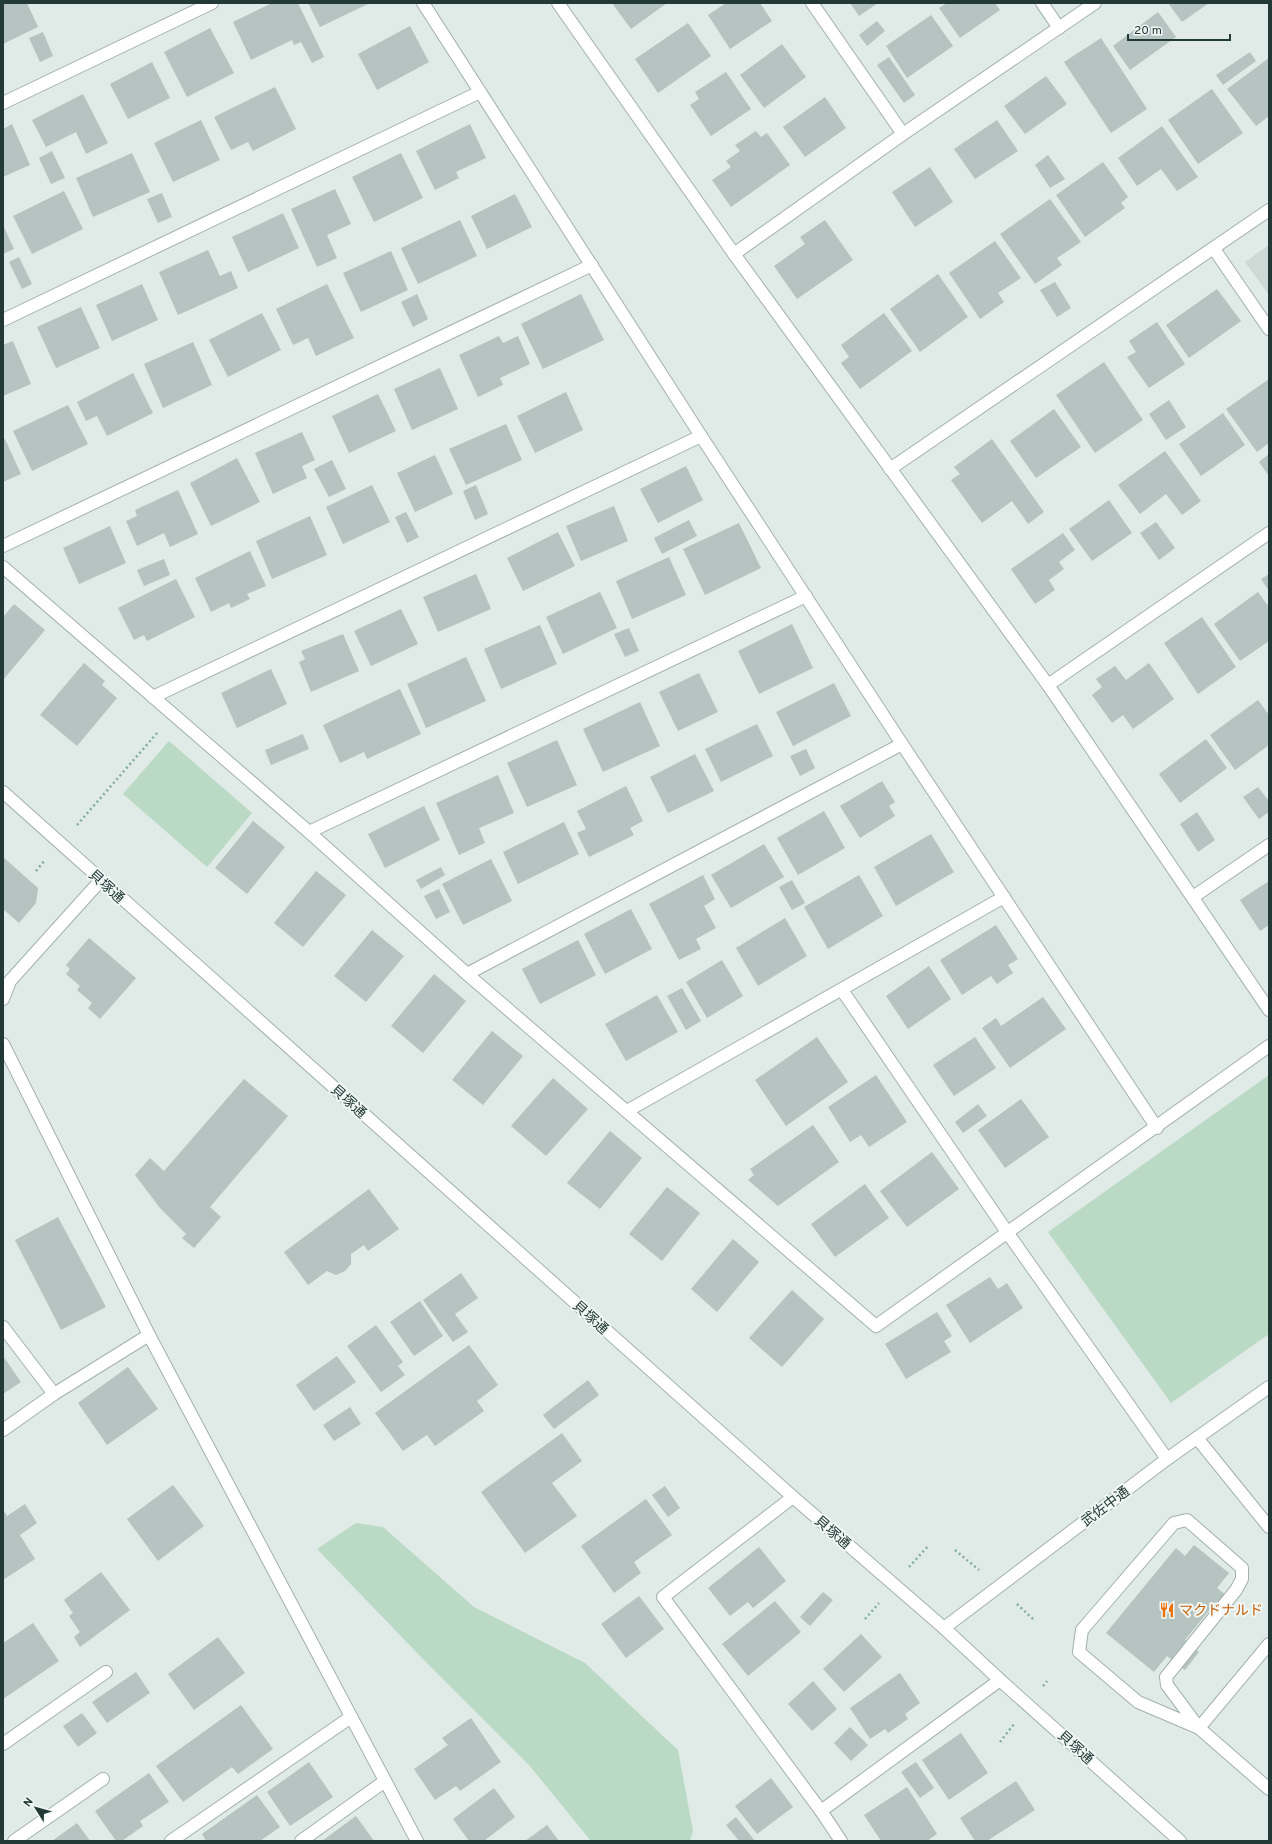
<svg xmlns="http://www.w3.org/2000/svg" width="1272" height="1844" font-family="Overpass,'Noto Sans JP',sans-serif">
<rect width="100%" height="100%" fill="#e0eae6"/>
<path fill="#ced9d6" d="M1269 245V295L1245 262Z"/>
<g fill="#badac6">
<path d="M169 741 252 813 207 867 123 794Z"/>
<path d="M1269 1075V1334L1171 1403 1048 1232Z"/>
<path d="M356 1523 383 1527 474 1607 585 1663 678 1750 693 1831 690 1841H591L529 1765 421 1657 317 1549Z"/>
</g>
<g fill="#b5c4c0">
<path d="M3 3H27L38 27 3 44Z"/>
<path d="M272 3H298L324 57 312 63 301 42 294 45 292 40 251 60 233 22Z"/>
<path d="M308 3H367L368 4 320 27Z"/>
<path d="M612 3H667L631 29Z"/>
<path d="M726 3H760L772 21 730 49 708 15Z"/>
<path d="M850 3H878L859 16Z"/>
<path d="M947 3H995L1000 10 960 38 939 8Z"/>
<path d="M1168 3H1209L1182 22Z"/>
<path d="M1158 12 1176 37 1130 70 1113 46Z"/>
<path d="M931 15 953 46 907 78 886 46Z"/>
<path d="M877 21 885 31 867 46 859 35Z"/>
<path d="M688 23 711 56 658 93 635 59Z"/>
<path d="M410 26 429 62 377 90 358 54Z"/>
<path d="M210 28 234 73 187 97 164 52Z"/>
<path d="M43 32 53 56 40 62 29 38Z"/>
<path d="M1101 38 1147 109 1111 133 1064 62Z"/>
<path d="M782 44 806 77 764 108 740 75Z"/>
<path d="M1250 52 1256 61 1223 85 1216 75Z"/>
<path d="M889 57 915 95 904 103 877 65Z"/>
<path d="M1269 58V116L1256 126 1227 89Z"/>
<path d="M152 62 170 98 128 119 110 84Z"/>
<path d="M726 72 751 109 711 136 690 105 699 99 695 92Z"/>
<path d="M1046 76 1067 104 1025 134 1004 106Z"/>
<path d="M275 87 296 129 253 151 248 142 231 150 214 117Z"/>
<path d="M1212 89 1243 133 1198 164 1168 120Z"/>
<path d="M83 94 108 143 86 154 76 132 46 147 32 120Z"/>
<path d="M825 97 846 128 805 157 783 127Z"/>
<path d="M201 120 220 160 173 182 154 143Z"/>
<path d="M997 120 1018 151 975 179 954 149Z"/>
<path d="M12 124 30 165 3 177V129Z"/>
<path d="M470 124 486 158 456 172 459 178 435 190 416 151Z"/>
<path d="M1162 126 1198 177 1177 191 1161 169 1137 186 1118 158Z"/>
<path d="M756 131 761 137 767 133 790 165 731 207 712 180 731 167 726 161 740 151 735 145Z"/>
<path d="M52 151 65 178 51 184 39 158Z"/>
<path d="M132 153 150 192 93 217 76 178Z"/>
<path d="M401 153 423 198 374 222 352 177Z"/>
<path d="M1048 155 1065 179 1050 188 1035 165Z"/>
<path d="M1103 162 1128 197 1121 203 1125 208 1085 237 1056 195Z"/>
<path d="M930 167 953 202 915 227 892 192Z"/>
<path d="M335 189 351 224 327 235 337 258 317 267 291 209Z"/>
<path d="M64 191 83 229 32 254 13 216Z"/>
<path d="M162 193 172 217 158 223 147 199Z"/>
<path d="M515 194 532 227 487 249 471 216Z"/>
<path d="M1050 199 1081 242 1057 258 1062 265 1035 284 1000 234Z"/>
<path d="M283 213 299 248 248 272 232 237Z"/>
<path d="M460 220 477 256 418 284 401 248Z"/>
<path d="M825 220 853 260 797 299 774 266 805 244 800 237Z"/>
<path d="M3 225 14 249 3 254Z"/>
<path d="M995 241 1021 278 998 293 1004 302 980 319 949 273Z"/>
<path d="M208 250 220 276 231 271 238 288 178 315 159 272Z"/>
<path d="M391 251 408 290 361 312 343 273Z"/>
<path d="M19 257 32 284 22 289 9 262Z"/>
<path d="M938 274 968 317 920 352 890 309Z"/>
<path d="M1055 282 1071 308 1057 317 1040 290Z"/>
<path d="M142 284 158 320 112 341 96 305Z"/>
<path d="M327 284 354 338 316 356 308 338 293 345 276 309Z"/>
<path d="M1217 289 1241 321 1189 358 1166 325Z"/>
<path d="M417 294 428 319 413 327 401 302Z"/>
<path d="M581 294 604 340 543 369 521 324Z"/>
<path d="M81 307 100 348 56 368 37 327Z"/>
<path d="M262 313 281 350 228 377 209 340Z"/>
<path d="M884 313 912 351 860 389 841 363 849 357 841 345Z"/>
<path d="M1157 322 1185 364 1149 388 1127 357 1136 352 1129 341Z"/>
<path d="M499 336 503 343 518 336 530 364 500 378 503 385 478 397 459 355Z"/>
<path d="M13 341 31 384 3 396V345Z"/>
<path d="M193 342 212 385 163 408 144 364Z"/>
<path d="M1104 362 1143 420 1095 453 1056 395Z"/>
<path d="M440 368 458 409 412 430 394 389Z"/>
<path d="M133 373 153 413 107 436 97 416 86 421 77 402Z"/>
<path d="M1269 379V443L1257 452 1226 409Z"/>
<path d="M566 392 583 430 535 453 517 416Z"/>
<path d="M378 394 396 431 349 453 332 416Z"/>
<path d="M1169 400 1186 427 1166 440 1149 414Z"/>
<path d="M68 405 88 444 32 471 13 431Z"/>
<path d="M1054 409 1081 447 1036 478 1010 441Z"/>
<path d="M1223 413 1245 445 1201 476 1179 444Z"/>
<path d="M506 424 522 460 466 485 449 449Z"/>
<path d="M302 432 315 460 302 466 307 478 273 494 255 453Z"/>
<path d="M5 439 21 474 3 482V440Z"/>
<path d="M992 439 1044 512 1028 524 1012 501 982 523 951 480 960 474 954 467Z"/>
<path d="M1165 451 1201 501 1182 515 1166 494 1140 514 1118 485Z"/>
<path d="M1269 454V476L1259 462Z"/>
<path d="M435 455 453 494 415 512 397 473Z"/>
<path d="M237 458 260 502 211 526 190 483Z"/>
<path d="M332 460 346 489 329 497 314 469Z"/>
<path d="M686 466 703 500 658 523 640 489Z"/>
<path d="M372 485 390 522 343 544 326 507Z"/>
<path d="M476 485 488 514 475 520 463 491Z"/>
<path d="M178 490 198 534 170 547 164 533 137 546 126 521 137 516 135 510Z"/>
<path d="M1109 500 1132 533 1092 561 1069 529Z"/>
<path d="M614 506 628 541 581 561 566 526Z"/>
<path d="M406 512 419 537 407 543 395 517Z"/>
<path d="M310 516 327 555 272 579 256 541Z"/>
<path d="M689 520 697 536 662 554 654 538Z"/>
<path d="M1156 522 1175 548 1159 560 1140 533Z"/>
<path d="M739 523 761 568 705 595 683 549Z"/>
<path d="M110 526 126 563 79 584 63 548Z"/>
<path d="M558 532 575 566 523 591 507 558Z"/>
<path d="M1063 533 1075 550 1059 562 1064 569 1049 580 1055 590 1035 604 1011 569Z"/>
<path d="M250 551 266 586 247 594 250 599 231 608 229 603 211 612 195 578Z"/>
<path d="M669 557 686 595 632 619 616 581Z"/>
<path d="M164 559 170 575 144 586 137 570Z"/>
<path d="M476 574 491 609 438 632 423 597Z"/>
<path d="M1269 574V591L1261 579Z"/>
<path d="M176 579 195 617 147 641 144 635 134 640 118 608Z"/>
<path d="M600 592 617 628 563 654 546 617Z"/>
<path d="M1258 592 1269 607V641L1240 661 1214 624Z"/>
<path d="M14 604 45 630 3 680V617Z"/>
<path d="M401 609 418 644 371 666 354 631Z"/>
<path d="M1202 617 1236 667 1198 694 1164 643Z"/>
<path d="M792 624 813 668 759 694 738 651Z"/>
<path d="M540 625 557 664 501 689 484 649Z"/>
<path d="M629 628 639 651 625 657 614 634Z"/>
<path d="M343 634 359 671 311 692 299 662 305 659 301 651Z"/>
<path d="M466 657 486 701 426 728 407 684Z"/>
<path d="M84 663 105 681 102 685 117 698 77 746 40 715Z"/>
<path d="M1149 663 1174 699 1133 729 1123 715 1112 723 1092 695 1102 687 1096 679 1115 666 1126 680Z"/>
<path d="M271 669 287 704 237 728 221 693Z"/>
<path d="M699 673 718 712 678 731 659 692Z"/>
<path d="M834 683 851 716 793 746 776 712Z"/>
<path d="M400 689 421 734 367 759 364 752 340 763 323 725Z"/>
<path d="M1258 700 1269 715V745L1235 770 1210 735Z"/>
<path d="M640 702 660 746 603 772 583 729Z"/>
<path d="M757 724 773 756 721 782 705 749Z"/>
<path d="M303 734 309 749 271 765 265 750Z"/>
<path d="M1206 739 1227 768 1180 803 1159 774Z"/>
<path d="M557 740 577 785 527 807 507 763Z"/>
<path d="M806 749 815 768 800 776 790 756Z"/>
<path d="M695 754 714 791 668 813 650 777Z"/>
<path d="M498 775 514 813 479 828 485 843 459 855 436 803Z"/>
<path d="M882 781 895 802 889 806 895 816 860 838 840 806Z"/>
<path d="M626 786 643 821 630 828 634 835 589 857 577 833 586 829 577 811Z"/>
<path d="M1258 787 1269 801V812L1259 819 1243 797Z"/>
<path d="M424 806 440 840 385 868 368 834Z"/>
<path d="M824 811 845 848 798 875 777 838Z"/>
<path d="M1197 812 1215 840 1198 852 1180 824Z"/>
<path d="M253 821 285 847 247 894 215 868Z"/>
<path d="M564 822 579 854 518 884 503 852Z"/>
<path d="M931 834 954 872 896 906 874 867Z"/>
<path d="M764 844 784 877 731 908 711 875Z"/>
<path d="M3 857 38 888 36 903 19 923 3 909Z"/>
<path d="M491 859 512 901 463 925 442 884Z"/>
<path d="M441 867 445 875 421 889 416 880Z"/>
<path d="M316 871 346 895 303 947 274 923Z"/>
<path d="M703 875 715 899 704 906 716 928 696 939 701 949 679 960 649 904Z"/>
<path d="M859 875 883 916 828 949 804 907Z"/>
<path d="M792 880 805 903 792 910 779 887Z"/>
<path d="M1269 881V925L1260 931 1240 900Z"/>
<path d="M439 889 450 912 436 919 424 896Z"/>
<path d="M631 909 652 949 605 974 584 934Z"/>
<path d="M785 918 807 956 758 986 736 948Z"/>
<path d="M996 925 1018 959 1008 965 1013 973 997 984 991 976 962 995 940 960Z"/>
<path d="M372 930 404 956 366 1002 334 976Z"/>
<path d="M89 938 136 978 100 1019 88 1008 92 1003 77 990 80 986 66 974 70 969 66 965Z"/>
<path d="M578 940 596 975 540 1004 522 969Z"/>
<path d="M722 960 743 996 707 1018 686 982Z"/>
<path d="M929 966 951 999 908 1029 886 996Z"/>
<path d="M434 974 466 1001 423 1053 391 1026Z"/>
<path d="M682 988 701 1021 686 1030 667 996Z"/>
<path d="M657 995 678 1032 626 1061 605 1024Z"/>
<path d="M1043 997 1066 1029 1010 1068 982 1028 996 1018 1001 1026Z"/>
<path d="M492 1031 523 1056 483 1105 452 1080Z"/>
<path d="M817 1037 848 1082 786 1126 755 1080Z"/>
<path d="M975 1037 996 1068 954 1096 933 1065Z"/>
<path d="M876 1075 907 1122 869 1147 861 1135 850 1142 828 1107Z"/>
<path d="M553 1078 588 1109 546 1156 511 1126Z"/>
<path d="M244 1079 288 1116 210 1207 221 1217 194 1248 182 1238 186 1234 160 1208 135 1175 150 1158 164 1171Z"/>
<path d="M1021 1099 1049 1137 1005 1168 978 1130Z"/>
<path d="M978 1104 987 1116 963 1133 955 1122Z"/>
<path d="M813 1125 839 1162 778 1206 748 1180 754 1175 750 1169Z"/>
<path d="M610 1131 642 1158 600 1209 567 1183Z"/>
<path d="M932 1152 959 1189 907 1227 880 1191Z"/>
<path d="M865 1184 889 1218 835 1257 811 1224Z"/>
<path d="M667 1187 700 1213 662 1261 629 1234Z"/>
<path d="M369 1189 399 1229 368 1251 364 1245 351 1254V1264L345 1271 336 1275 327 1271 308 1285 284 1252Z"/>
<path d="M58 1217 106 1307 61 1330 15 1240Z"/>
<path d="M733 1239 759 1262 717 1312 691 1289Z"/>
<path d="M461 1273 478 1298 455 1314 468 1332 453 1342 423 1300Z"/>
<path d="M990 1277 998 1289 1007 1283 1023 1308 970 1343 946 1305Z"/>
<path d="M792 1290 824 1319 782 1367 749 1338Z"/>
<path d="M420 1301 443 1336 414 1356 390 1322Z"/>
<path d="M937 1312 952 1336 944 1341 951 1352 906 1379 885 1344Z"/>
<path d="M376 1325 403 1362 398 1366 405 1375 381 1392 347 1346Z"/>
<path d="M469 1345 498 1385 477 1401 484 1411 435 1446 427 1435 403 1451 375 1413Z"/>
<path d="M3 1356 21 1382 3 1394Z"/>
<path d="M337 1356 356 1382 314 1411 296 1385Z"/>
<path d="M128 1367 158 1409 107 1445 78 1403Z"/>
<path d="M588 1380 599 1395 554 1429 543 1415Z"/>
<path d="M350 1407 361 1424 334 1441 323 1425Z"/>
<path d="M562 1433 582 1461 552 1483 577 1516 525 1553 481 1492Z"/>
<path d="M173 1485 204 1526 158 1561 127 1519Z"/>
<path d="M665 1486 680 1508 668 1517 652 1495Z"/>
<path d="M646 1499 672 1535 634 1562 641 1573 614 1593 581 1546Z"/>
<path d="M25 1504 37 1523 20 1535 35 1559 3 1580V1509L7 1516Z"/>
<path d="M1194 1545 1229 1573 1217 1588 1231 1599 1219 1613 1212 1607 1185 1640 1199 1652 1185 1670 1167 1656 1154 1672 1106 1633 1176 1548 1185 1556Z"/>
<path d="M759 1547 786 1581 753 1608 748 1602 730 1616 708 1588Z"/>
<path d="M101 1572 130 1610 80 1647 74 1637 80 1632 69 1616 73 1613 64 1600Z"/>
<path d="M823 1592 833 1600 810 1626 800 1617Z"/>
<path d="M639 1596 664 1629 626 1658 601 1624Z"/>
<path d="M775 1601 801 1632 748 1676 722 1644Z"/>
<path d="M33 1623 59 1661 3 1699V1643Z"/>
<path d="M861 1634 882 1657 844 1692 823 1669Z"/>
<path d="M218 1637 245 1673 194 1710 168 1674Z"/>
<path d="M136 1672 150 1693 107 1723 92 1702Z"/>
<path d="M900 1673 920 1703 905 1714 908 1719 888 1733 885 1729 870 1739 850 1708Z"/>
<path d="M813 1681 837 1709 812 1731 788 1704Z"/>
<path d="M241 1705 273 1749 238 1774 232 1767 183 1802 156 1766Z"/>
<path d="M82 1713 97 1733 78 1747 63 1726Z"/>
<path d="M471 1718 501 1762 460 1791 456 1786 435 1800 414 1769 448 1745 442 1738Z"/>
<path d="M850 1727 868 1745 851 1761 834 1743Z"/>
<path d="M961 1733 988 1773 949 1800 922 1760Z"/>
<path d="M309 1762 333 1797 290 1826 267 1792Z"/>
<path d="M916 1762 934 1788 920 1798 901 1772Z"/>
<path d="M149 1773 169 1802 140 1821 143 1826 122 1841H116L95 1811Z"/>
<path d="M771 1778 793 1807 757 1834 735 1806Z"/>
<path d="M1016 1781 1035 1810 987 1841H975L960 1818Z"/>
<path d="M907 1787 937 1834 927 1841H881L864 1815Z"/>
<path d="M494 1788 515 1817 484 1841H469L453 1819Z"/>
<path d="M257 1795 280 1827 260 1841H206L202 1834Z"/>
<path d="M356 1816 374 1841H322Z"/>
<path d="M736 1817 755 1841H739L726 1825Z"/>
<path d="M77 1823 90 1841H52Z"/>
<path d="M547 1825 559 1841H525Z"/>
</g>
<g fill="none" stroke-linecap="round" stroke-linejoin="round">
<g stroke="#a3b1ad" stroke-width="14">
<g id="minor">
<path d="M423 3 701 436 902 744 1157 1128"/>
<path d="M558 3 734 254 1048 685 1269 1010"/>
<path d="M812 3 903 134"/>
<path d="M1042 3 1059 28"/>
<path d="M3 103 212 3"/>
<path d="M1214 249 1269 329"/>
<path d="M734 254 903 134 1095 3"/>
<path d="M3 320 480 92"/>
<path d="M890 469 1269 210"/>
<path d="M3 546 592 265"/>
<path d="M3 567 309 832 467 974 876 1326 1269 1046"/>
<path d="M1048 685 1269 533"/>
<path d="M153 697 701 436"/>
<path d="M3 792 793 1497 944 1628 1000 1680 1180 1841"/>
<path d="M309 832 806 596"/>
<path d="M1193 897 1269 845"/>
<path d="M467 974 902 744"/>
<path d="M842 990 1007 1232 1167 1459"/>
<path d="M3 999 10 981 101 880"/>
<path d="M3 1044 149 1335 417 1841"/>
<path d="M627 1111 1004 897"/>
<path d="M3 1327 54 1394"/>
<path d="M3 1430 54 1394 149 1335"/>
<path d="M1197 1438 1269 1527"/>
<path d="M793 1497 663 1597 821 1811 1000 1680"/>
<path d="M944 1628 1167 1459 1269 1387"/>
<path d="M1199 1728 1138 1702 1079 1652 1082 1630 1174 1523 1187 1520 1242 1568V1579L1236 1590 1166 1677 1167 1685 1199 1728 1269 1789"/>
<path d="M1199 1728 1269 1644"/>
<path d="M3 1744 106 1672"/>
<path d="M821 1811 841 1841"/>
<path d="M14 1841 103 1779"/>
<path d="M171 1841 351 1717"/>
<path d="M301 1841 385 1781"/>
</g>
</g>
<g stroke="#82aca3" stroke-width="2.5" stroke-dasharray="2 3" stroke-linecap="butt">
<path d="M77 825 158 732"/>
<path d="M36 871 44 861"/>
<path d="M955 1550 979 1570"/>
<path d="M909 1567 929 1545"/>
<path d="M1017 1604 1033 1619"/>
<path d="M865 1619 879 1603"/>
<path d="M1043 1686 1047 1681"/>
<path d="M1000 1742 1014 1724"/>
</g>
<use href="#minor" stroke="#fff" stroke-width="12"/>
</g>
<defs>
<g id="restaurant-bare" transform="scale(1.2)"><path d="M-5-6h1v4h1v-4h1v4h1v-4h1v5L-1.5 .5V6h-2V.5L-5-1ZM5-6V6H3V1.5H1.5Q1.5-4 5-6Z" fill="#e8710a" stroke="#f0f7f4" stroke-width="2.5" paint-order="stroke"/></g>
</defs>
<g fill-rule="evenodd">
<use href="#restaurant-bare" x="1167" y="1610"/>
</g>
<g text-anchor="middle" stroke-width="4" stroke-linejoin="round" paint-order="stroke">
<g font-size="14" fill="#223935" stroke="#f0f7f4">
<text transform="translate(107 886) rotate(42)" y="5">貝塚通</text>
<text transform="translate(349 1101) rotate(42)" y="5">貝塚通</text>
<text transform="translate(591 1317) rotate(42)" y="5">貝塚通</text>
<text transform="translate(1105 1506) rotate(-37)" y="5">武佐中通</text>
<text transform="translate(833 1532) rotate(41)" y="5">貝塚通</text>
<text transform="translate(1076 1747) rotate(42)" y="5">貝塚通</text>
</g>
<g font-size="14" fill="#c56008" stroke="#f0f7f4" text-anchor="start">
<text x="1179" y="1615">マクドナルド</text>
</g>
</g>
<rect width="1272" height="1844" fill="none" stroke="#223935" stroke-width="8"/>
<g transform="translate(36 1808) rotate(307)" stroke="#f0f7f4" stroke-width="3" paint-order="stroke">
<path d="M0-3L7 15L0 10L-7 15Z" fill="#223935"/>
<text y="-6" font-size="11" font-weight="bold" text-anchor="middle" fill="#223935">N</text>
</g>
<path d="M1128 34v6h102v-6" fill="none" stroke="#223935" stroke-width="2"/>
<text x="1134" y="34" font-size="12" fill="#223935" stroke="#f0f7f4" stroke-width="3" paint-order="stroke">20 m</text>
</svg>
